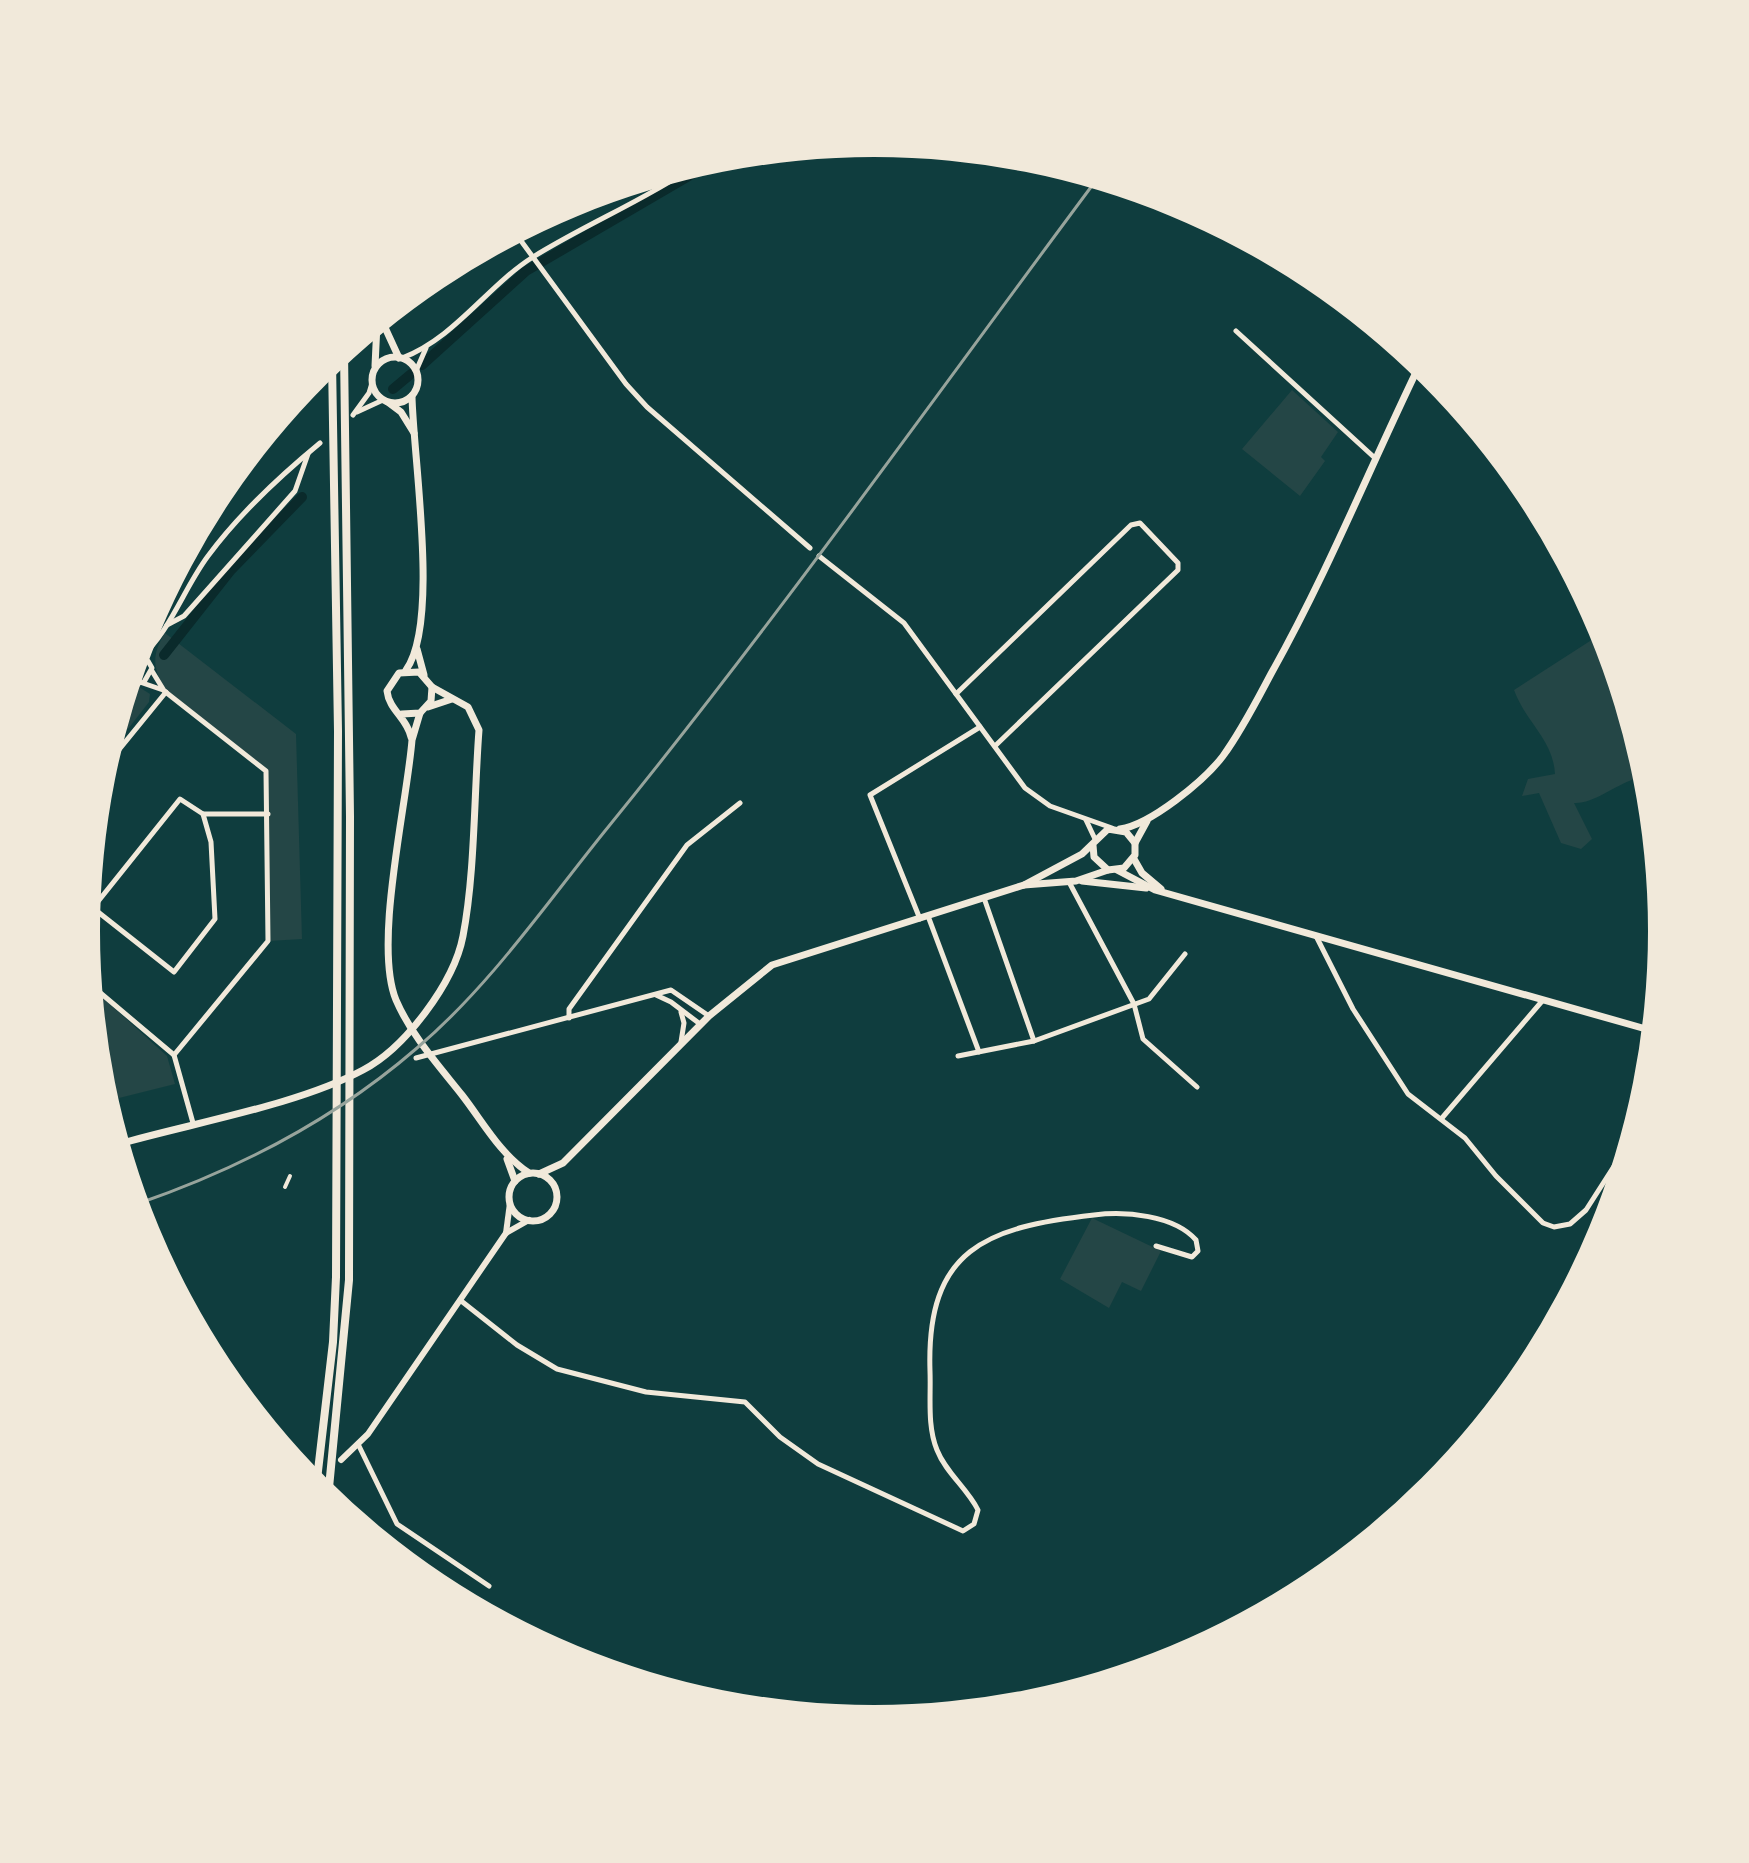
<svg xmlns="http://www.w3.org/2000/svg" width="1749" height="1863" font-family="Karla,sans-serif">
<rect width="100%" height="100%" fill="#0f3d3e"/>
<g fill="#244646">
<path d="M1292 390 1338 432 1321 457 1325 461 1300 496 1242 449Z"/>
<path d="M1604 632 1649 784 1634 779C1614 786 1593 804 1574 803L1592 839 1581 849 1561 843 1539 793 1522 796 1528 779 1555 774C1553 739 1526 723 1514 690Z"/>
<path d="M165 633 296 734 302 939 269 941 267 771 165 689C152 667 152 654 165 633Z"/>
<path d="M139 687 150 694 149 702 128 729 122 730 117 726C121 713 127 694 139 687Z"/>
<path d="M92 988 167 1056 175 1084 119 1098 101 1080Z"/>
<path d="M1092 1218 1161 1251 1141 1291 1122 1282 1109 1308 1060 1279Z"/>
</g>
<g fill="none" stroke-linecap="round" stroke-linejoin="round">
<g stroke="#0a2a2b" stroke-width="10">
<path d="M422 365 526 271 718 159"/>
<path d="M393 389 411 374"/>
<path d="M164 655 231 570 302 497"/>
</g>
<path stroke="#f1e9da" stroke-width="4" d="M285 1187 290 1176"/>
<g stroke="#f1e9da" stroke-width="5">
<path d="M516 234 626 384 647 407 810 548"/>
<path d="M1236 331 1376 459"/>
<path d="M402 358C455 338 487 286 533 257 586 224 643 201 695 166"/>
<path d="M416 371 426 348"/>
<path d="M357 412 383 400"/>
<path d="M353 415 369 393 372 383"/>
<path d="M819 556 904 623 1025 788 1050 806 1112 828"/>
<path d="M167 625 184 616 295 491 308 454"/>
<path d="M140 658C170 632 184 588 208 556 239 514 280 476 320 443"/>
<path d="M140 658 148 661 152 668 144 682"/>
<path d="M152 671 163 689"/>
<path d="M131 679 163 690 266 771 268 941 174 1055 193 1123"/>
<path d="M956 694 1131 525 1140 523 1178 563V570L995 746"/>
<path d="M126 697 139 683"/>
<path d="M104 768 166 692"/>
<path d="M203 814H268"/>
<path d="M1086 820 1095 839"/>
<path d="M1069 882 1134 1004 1143 1039 1197 1087"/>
<path d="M984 898 1034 1041"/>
<path d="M88 914 180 799 203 814 211 842 215 919 174 972 93 908"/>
<path d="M928 916 979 1052"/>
<path d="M920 919 870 795 980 727"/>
<path d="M1316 936 1353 1009 1408 1094 1465 1138 1496 1176 1543 1223 1554 1227 1570 1224 1586 1210 1618 1160 1626 1158"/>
<path d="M91 985 174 1055"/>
<path d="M656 995 671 1002 700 1024"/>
<path d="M569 1018V1009L687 845 740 803"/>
<path d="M681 1042 684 1023 681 1012"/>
<path d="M958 1056 1034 1041 1149 999 1185 954"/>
<path d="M416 1058 671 990 709 1016"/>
<path d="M1442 1118 1543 1000"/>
<path d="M460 1300 517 1345 557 1369 646 1392 745 1402 780 1437 818 1464 963 1531 974 1524 978 1510C967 1488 946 1473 937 1450 927 1426 931 1397 930 1371 926 1249 986 1227 1094 1215 1125 1211 1174 1215 1196 1240L1198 1251 1192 1257 1156 1246"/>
<path d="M359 1446 397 1524 489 1586"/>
</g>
<g stroke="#f1e9da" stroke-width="6">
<path d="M506 1233 510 1203"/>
<path d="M341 1460 368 1434 506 1233 529 1220"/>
</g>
<g stroke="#f1e9da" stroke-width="7">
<path d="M382 321 399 358"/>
<circle cx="395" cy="380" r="23"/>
<path d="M375 366 377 324"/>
<path d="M389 403 401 412 414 433"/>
<path d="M417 649 424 675"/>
<path d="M406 670C440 623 413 457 412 396"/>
<path d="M428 707 452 699"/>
<path d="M420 713 412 740C407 804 373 944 396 1000 411 1035 439 1066 462 1095 483 1122 500 1154 529 1173"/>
<path d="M402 714 420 713 431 701 432 687 419 672 399 673 387 691C389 710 407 718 411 737"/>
<path d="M1120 829C1150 825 1204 781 1223 756 1242 730 1257 700 1272 672 1328 572 1370 467 1420 364"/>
<path d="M1135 843 1147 821"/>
<path d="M1134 859 1142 873 1161 889"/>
<path d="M1117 870 1155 890 1653 1031"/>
<path d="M1082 881 1146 888"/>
<path d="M1024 885 1082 854 1108 829 1126 832 1135 843V855L1124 868 1108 870 1094 857 1093 845"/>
<path d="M119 1144C192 1123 298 1105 363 1070 405 1048 454 983 463 936 475 874 474 795 479 730L468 707 432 687"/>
<path d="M507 1159 515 1181"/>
<circle cx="533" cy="1197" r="24"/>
<path d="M539 1174 563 1163 709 1016 772 965 1024 885 1076 881 1108 870"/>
</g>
<g stroke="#f1e9da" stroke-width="8">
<path d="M316 1488 333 1342 336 1277 338 731 332 361"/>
<path d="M328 1498 349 1280 350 816 344 351"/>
</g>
<path stroke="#97a49c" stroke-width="3" d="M137 1204C239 1169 335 1119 417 1048 491 985 548 901 609 826 779 617 936 395 1097 179"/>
</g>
<path d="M0 0H1749V1863H0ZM100 931a774 774 0 1 1 1548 0a774 774 0 1 1-1548 0Z" fill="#f1e9da" fill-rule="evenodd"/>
</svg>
